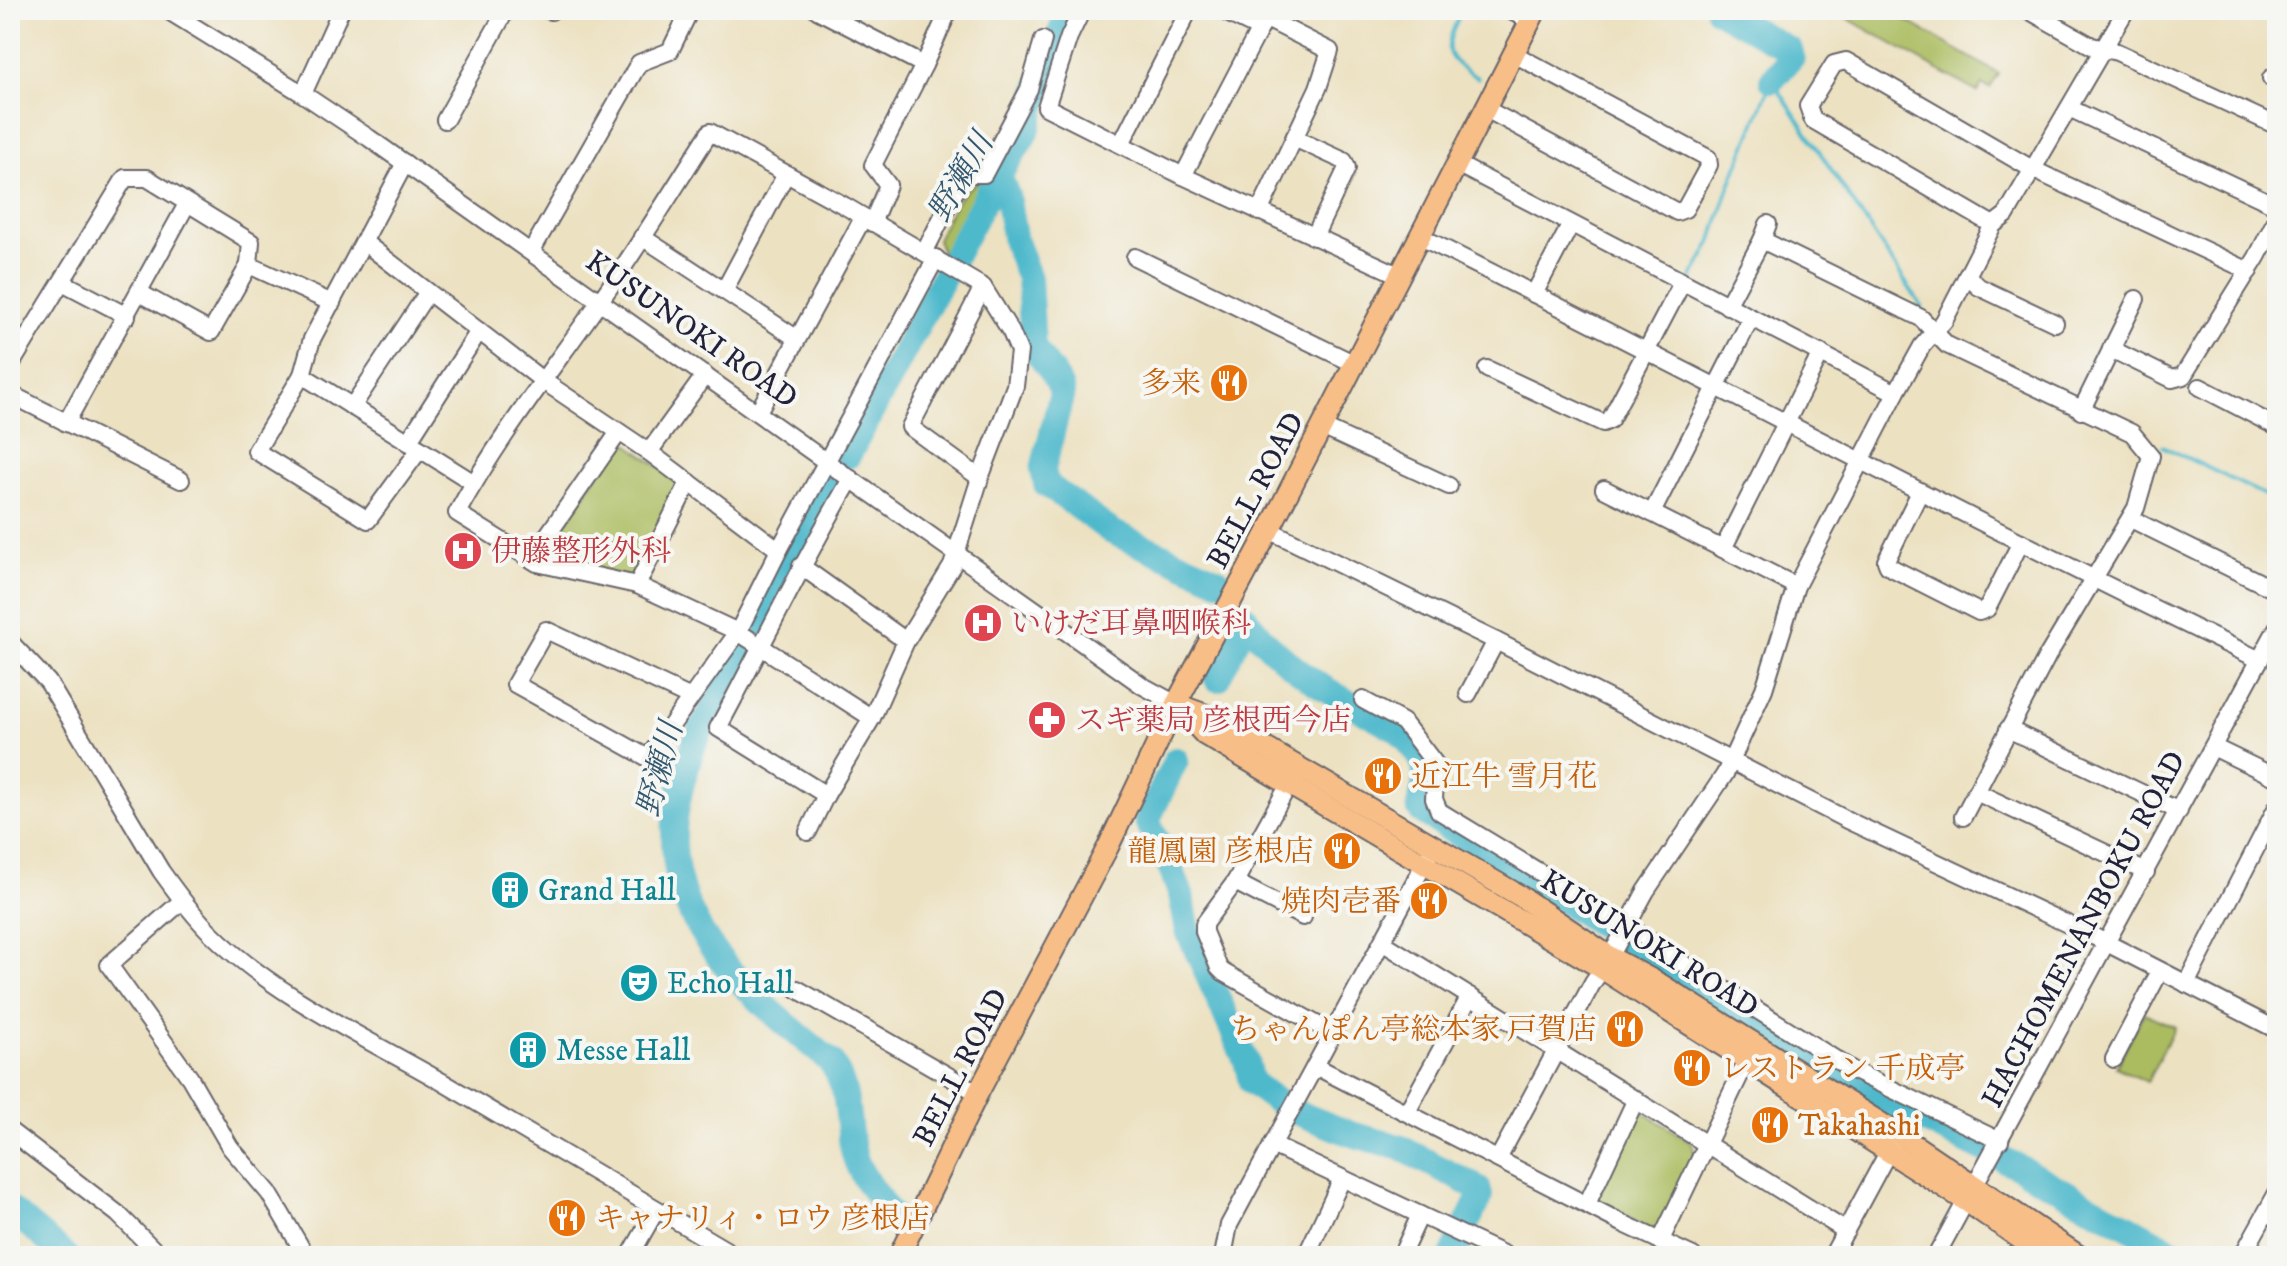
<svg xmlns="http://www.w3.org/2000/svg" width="2287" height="1266" font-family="'IM FELL DW Pica','Noto Serif JP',serif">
<rect width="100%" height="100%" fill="#f6f6f2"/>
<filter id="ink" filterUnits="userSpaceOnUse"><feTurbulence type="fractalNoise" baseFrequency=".0125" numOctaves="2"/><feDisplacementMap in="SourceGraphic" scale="16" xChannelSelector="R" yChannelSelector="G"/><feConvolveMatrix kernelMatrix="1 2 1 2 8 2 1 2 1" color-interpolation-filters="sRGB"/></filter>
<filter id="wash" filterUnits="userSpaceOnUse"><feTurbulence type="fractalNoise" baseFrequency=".006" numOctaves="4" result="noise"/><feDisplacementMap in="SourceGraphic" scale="32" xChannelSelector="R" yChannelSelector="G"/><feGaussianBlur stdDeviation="1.8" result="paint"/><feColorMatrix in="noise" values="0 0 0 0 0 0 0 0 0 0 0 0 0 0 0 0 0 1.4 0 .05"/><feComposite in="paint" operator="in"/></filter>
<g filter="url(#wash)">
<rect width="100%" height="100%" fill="#ece1c1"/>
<g fill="#aabc5f" stroke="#666f4d" stroke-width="2">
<path d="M1839 10H1888L1999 74 1990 88 1982 84 1977 92 1836 12Z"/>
<path d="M982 180 986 181 947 255 942 253 937 239C949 217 957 190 982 180Z"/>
<path d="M625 442 677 480 680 488 636 572 627 578 549 560 546 555 617 443Z"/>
<path d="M2144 1013 2175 1027 2147 1082 2116 1067Z"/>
<path d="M1643 1112 1692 1143 1695 1154 1661 1227 1652 1230 1599 1203 1598 1193 1634 1114Z"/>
</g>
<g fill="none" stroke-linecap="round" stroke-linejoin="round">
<g stroke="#4fb9cc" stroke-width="4">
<path d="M1461 10C1445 51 1439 54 1478 78"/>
<path d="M1690 281 1711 243 1728 190 1772 80 1922 307"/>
<path d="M1952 338 1963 344"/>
<path d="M2162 446 2277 501"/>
</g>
<g stroke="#4fb9cc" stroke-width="26">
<path d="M1718 10 1790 50 1792 57 1772 80"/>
<path d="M999 175 1007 195 1015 242 1029 278 1033 345C1041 362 1058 374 1062 393L1043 469 1046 484 1112 532 1218 580"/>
<path d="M848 456 988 193 1027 131 1043 75 1065 21 1061 10"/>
<path d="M832 484 695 741C684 774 673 808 674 844 677 943 763 1004 831 1062 852 1094 845 1119 854 1154 860 1177 880 1199 894 1219"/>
<path d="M1245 617C1284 673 1341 697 1398 730 1427 762 1430 766 1419 807L1422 812 1870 1094 2011 1163 2183 1256"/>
<path d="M1217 679 1247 620"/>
<path d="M1176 760 1147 821 1168 861 1181 895 1188 931 1246 1061 1251 1082 1283 1106"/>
<path d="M1298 1113 1351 1134 1399 1147 1478 1188 1480 1196 1465 1228"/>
<path d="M10 1209 66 1256"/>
<path d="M1452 1256 1459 1242"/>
</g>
</g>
</g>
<g filter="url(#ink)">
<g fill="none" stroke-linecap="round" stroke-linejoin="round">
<g stroke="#69656a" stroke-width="20">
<g id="minor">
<path d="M167 10 303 94 369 138 1143 686 1176 704"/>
<path d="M548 10 551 11"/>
<path d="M817 10 924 65 873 165 888 185 872 223"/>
<path d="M1082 10 1069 37 1046 107 1183 176 1401 276"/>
<path d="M1221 10 1260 29"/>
<path d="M1509 10 1531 21"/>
<path d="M2028 10 2092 46 2117 52 2277 126"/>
<path d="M924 65 949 10"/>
<path d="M2271 78 2277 80"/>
<path d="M303 94 341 10"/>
<path d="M2069 108 2277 206"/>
<path d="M1486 109 1677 212 1685 209 1709 165 1708 158 1514 54"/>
<path d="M445 120 506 10"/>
<path d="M1294 138 1344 161 1347 168 1314 237"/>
<path d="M1121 144 1189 10"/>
<path d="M405 163 312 339 302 375 474 483"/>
<path d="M1457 164 1896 393"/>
<path d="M1183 176 1269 11"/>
<path d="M1259 212 1318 88 1330 51 1265 18"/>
<path d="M1993 225 1813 120 1808 106 1834 64 1846 61 2032 169 2249 271"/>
<path d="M642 237 796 338"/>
<path d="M1421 237C1701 377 1977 524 2260 660"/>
<path d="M1762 240 1768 224"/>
<path d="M365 243 542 380 649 452 779 550"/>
<path d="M925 251 964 174H984L1029 89 1043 40"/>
<path d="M531 252 639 63 670 51 690 10"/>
<path d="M1135 257 1355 364"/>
<path d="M1967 276 1979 287 2055 323"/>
<path d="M62 282 127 316"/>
<path d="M725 289 786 174"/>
<path d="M140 293 211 332 249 265"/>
<path d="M1534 294 1571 224"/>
<path d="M1727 306 1762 240 1921 318 1947 345 2132 433 2151 456 2136 508 2048 655 1963 817"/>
<path d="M2111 349 2172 379 2183 376 2257 257 2277 218"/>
<path d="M10 366 125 178H147L251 242 249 265 332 303"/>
<path d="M1487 369 1603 423 1610 420 1682 283"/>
<path d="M302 375 256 451 368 520 420 449"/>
<path d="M2200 387 2277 427"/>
<path d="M10 394 181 480"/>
<path d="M352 407 428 292"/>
<path d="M2081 411 2136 299"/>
<path d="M758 412 863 218"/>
<path d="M66 423 187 204"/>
<path d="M1322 427 1449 486"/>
<path d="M408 442 479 331"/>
<path d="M649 452 705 375"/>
<path d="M980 478 910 427 983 287"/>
<path d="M1604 489 1796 586"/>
<path d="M1920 492 1886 561 1888 566 1979 612 1987 609 2021 542"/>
<path d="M1652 513 1751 318"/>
<path d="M2131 519 2277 591"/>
<path d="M1269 530 1496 641 1849 821 2095 937 2277 1030"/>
<path d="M1723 549 1821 353"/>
<path d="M531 559 619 432"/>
<path d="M801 566 906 641"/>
<path d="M637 585 689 482"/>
<path d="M10 642 48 682 161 871C176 892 192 914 210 932 273 995 368 1039 444 1083 541 1141 638 1199 736 1256"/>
<path d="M1468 694 1496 641"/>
<path d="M691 698 546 630 515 684 648 758 738 632 779 550 936 258"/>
<path d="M1363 700 1403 722 1436 765 1434 799 1439 811 1628 926 1676 959 1854 1071 2000 1141"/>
<path d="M2008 729 2179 811"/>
<path d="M2213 747 2277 778"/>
<path d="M1293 777 1235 882 1204 924V932L1219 968 1223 972 1332 1033"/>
<path d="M1976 792 2146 872"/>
<path d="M826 795 718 728C763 645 803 560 851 479"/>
<path d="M808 832 826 795 872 718 906 641 952 566 980 478 1015 386 1019 351 1011 332 983 287 845 206 710 132C674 188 639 246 600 301 551 371 498 438 457 513L537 563 637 585 738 632 872 718"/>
<path d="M1235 882 1303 917"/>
<path d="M182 901 109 965 190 1078 230 1147 269 1193 306 1256"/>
<path d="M1382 942 1846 1231"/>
<path d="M2186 984 2277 807"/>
<path d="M797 989 978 1093"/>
<path d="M2114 1059 2160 971"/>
<path d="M1315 1066 1622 1223 1693 1256"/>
<path d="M1407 1112 1470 996"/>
<path d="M10 1131 118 1214 160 1256"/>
<path d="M1272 1145 1507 1256"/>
<path d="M1498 1159 1593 982 1610 957 1646 891 1725 774 1764 689 1796 586 1896 393 1922 346 1944 321 1993 225 2006 215 2126 10"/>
<path d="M1587 1204 1636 1099"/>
<path d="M1660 1242 1751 1052"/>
<path d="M630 1256 656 1210"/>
<path d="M1223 1256 1229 1225 1430 853"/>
<path d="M1306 1256 1342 1179"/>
<path d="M1401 1256 1420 1215"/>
<path d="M1832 1256 1893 1143"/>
<path d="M1936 1256 2277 628"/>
<path d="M2242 1256 2277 1193"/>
</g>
</g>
<g stroke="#69656a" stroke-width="24">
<g id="major">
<path d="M1176 704 1214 718 1520 896 1610 957 1660 984 1898 1134 2079 1256"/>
<path d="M1179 707 1205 735 1601 968 1966 1201 2045 1256"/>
<path d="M899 1256 978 1093 1108 847 1176 704 1269 530 1536 10"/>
</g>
</g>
<use href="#minor" stroke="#fff" stroke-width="16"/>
<use href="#major" stroke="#f7be88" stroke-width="20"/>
</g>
</g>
<defs>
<g id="restaurant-disc" transform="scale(2)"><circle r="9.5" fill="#e8710a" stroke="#f6f6f2"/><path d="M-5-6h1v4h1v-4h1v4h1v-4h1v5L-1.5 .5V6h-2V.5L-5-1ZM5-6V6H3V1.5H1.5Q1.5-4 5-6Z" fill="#fff"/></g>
<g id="hospital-disc" transform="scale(2)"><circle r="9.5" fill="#e0444e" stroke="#f6f6f2"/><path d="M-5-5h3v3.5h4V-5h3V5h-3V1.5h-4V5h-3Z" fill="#fff"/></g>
<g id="pharmacy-disc" transform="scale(2)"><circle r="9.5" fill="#e0444e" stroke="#f6f6f2"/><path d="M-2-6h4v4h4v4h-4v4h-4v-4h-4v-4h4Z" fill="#fff"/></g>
<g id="building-disc" transform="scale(2)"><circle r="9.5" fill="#0f9aa8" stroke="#f6f6f2"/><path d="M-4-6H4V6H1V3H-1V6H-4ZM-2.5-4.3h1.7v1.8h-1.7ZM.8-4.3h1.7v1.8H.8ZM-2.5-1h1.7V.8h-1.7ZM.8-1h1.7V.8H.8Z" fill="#fff"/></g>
<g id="theatre-disc" transform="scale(2)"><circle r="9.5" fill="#0f9aa8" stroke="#f6f6f2"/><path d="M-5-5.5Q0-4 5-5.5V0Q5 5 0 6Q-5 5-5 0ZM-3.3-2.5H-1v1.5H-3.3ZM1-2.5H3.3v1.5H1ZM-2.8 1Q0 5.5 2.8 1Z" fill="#fff"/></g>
</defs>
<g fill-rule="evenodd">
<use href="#restaurant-disc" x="1229" y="383"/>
<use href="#hospital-disc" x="463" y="551"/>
<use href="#hospital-disc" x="983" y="623"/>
<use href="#pharmacy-disc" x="1047" y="720"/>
<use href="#restaurant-disc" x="1383" y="776"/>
<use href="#restaurant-disc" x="1342" y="851"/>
<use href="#building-disc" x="510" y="890"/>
<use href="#restaurant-disc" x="1429" y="901"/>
<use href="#theatre-disc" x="639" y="983"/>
<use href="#restaurant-disc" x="1625" y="1029"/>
<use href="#building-disc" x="528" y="1050"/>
<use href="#restaurant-disc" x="1692" y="1068"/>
<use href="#restaurant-disc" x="1770" y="1125"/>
<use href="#restaurant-disc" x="567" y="1218"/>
</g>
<g text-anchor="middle" stroke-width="8" stroke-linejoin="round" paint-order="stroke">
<g font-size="30" fill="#22223b" stroke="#f6f6f2">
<text transform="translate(692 329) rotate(35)" y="10">KUSUNOKI ROAD</text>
<text transform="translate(1255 490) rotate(-62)" y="10">BELL ROAD</text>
<text transform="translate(2083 929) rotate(-62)" y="10">HACHOMENANBOKU ROAD</text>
<text transform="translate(1650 943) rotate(32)" y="10">KUSUNOKI ROAD</text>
<text transform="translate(960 1067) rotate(-63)" y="10">BELL ROAD</text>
</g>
<g font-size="30" fill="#c56008" stroke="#f6f6f2" text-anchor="end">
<text x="1201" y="393">多来</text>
<text x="1411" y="786" text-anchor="start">近江牛 雪月花</text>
<text x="1314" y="861">龍鳳園 彦根店</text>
<text x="1401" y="911">焼肉壱番</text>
<text x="1597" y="1039">ちゃんぽん亭総本家 戸賀店</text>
<text x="1720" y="1078" text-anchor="start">レストラン 千成亭</text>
<text x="1798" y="1135" text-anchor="start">Takahashi</text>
<text x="595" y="1228" text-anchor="start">キャナリィ・ロウ 彦根店</text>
</g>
<g font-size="30" fill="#be3a42" stroke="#f6f6f2" text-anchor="start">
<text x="491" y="561">伊藤整形外科</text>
<text x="1011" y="633">いけだ耳鼻咽喉科</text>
<text x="1075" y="730">スギ薬局 彦根西今店</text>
</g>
<g font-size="30" fill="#0d838f" stroke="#f6f6f2" text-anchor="start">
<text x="538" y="900">Grand Hall</text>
<text x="667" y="993">Echo Hall</text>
<text x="556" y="1060">Messe Hall</text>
</g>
<g font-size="32" font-style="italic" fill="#32576e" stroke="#f6f6f2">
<text transform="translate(960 177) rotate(-60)" y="11">野瀬川</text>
<text transform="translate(659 769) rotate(-75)" y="11">野瀬川</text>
</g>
</g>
<rect width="2287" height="1266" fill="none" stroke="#f6f6f2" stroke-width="40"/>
</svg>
